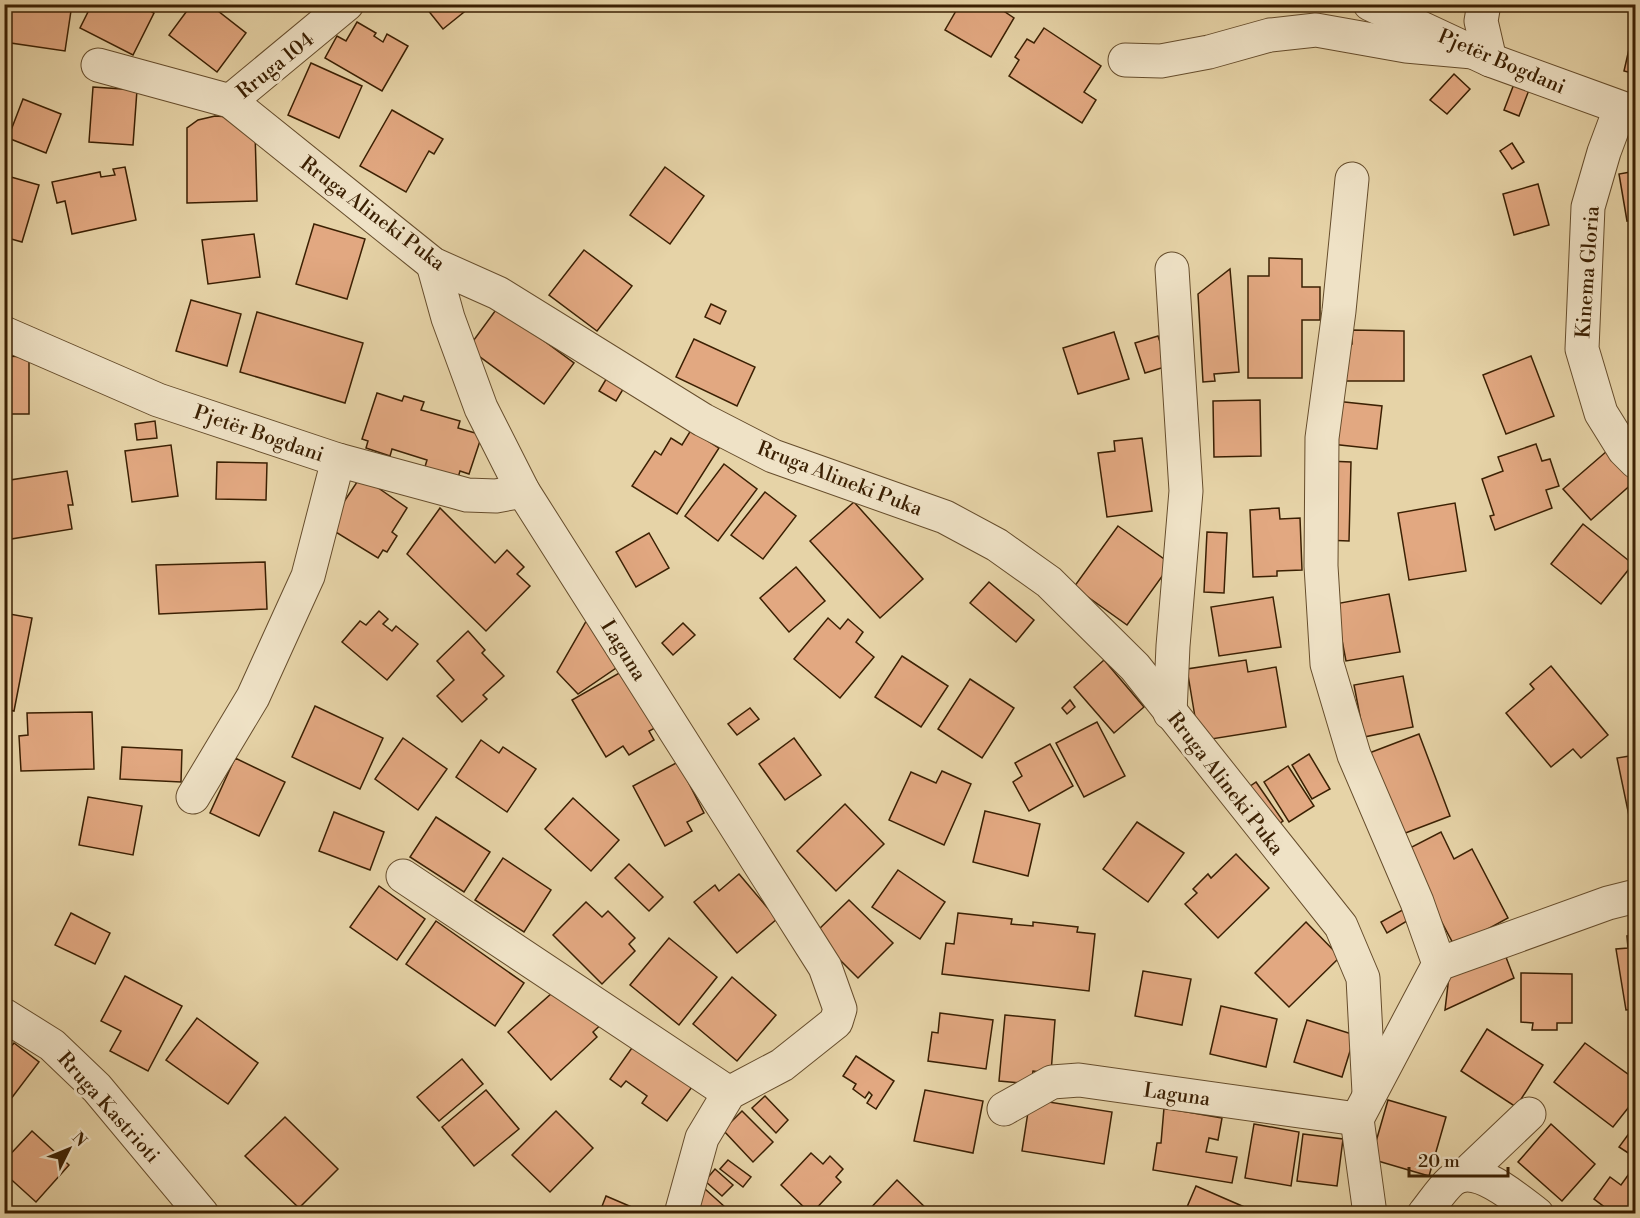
<svg xmlns="http://www.w3.org/2000/svg" width="1640" height="1218" font-family="'Libre Bodoni',serif">
<rect width="100%" height="100%" fill="#e6d3a7"/>
<filter id="stains"><feTurbulence type="fractalNoise" baseFrequency=".00333" numOctaves="4"/><feColorMatrix values="0 0 0 0 .2 0 0 0 0 .09 0 0 0 0 .02 0 0 0 .5 -.17"/></filter>
<radialGradient id="worn" r=".72"><stop offset=".6" stop-color="#630" stop-opacity="0"/><stop offset="1" stop-color="#630" stop-opacity=".3"/></radialGradient>
<g fill="#e2a881" stroke="#3b2003" stroke-width="1.5">
<path d="M4 4H72L65 51 4 42Z"/>
<path d="M92 4H137L154 13 133 55 80 28Z"/>
<path d="M192 4H209L246 33 217 72 169 35Z"/>
<path d="M423 4H474L443 29Z"/>
<path d="M960 4H993L1014 18 991 57 945 30Z"/>
<path d="M357 22 376 33 374 36 383 42 387 34 408 46 382 91 325 58 337 36 346 41Z"/>
<path d="M1635 23H1636V74L1624 71Z"/>
<path d="M1044 28 1101 66 1084 92 1096 100 1082 123 1009 76 1019 60 1015 57 1027 39 1034 43Z"/>
<path d="M311 63 362 86 339 138 288 115Z"/>
<path d="M1454 74 1470 89 1447 114 1430 100Z"/>
<path d="M1514 84 1529 90 1519 116 1504 110Z"/>
<path d="M93 87 137 90 133 145 89 142Z"/>
<path d="M23 99 61 114 46 153 8 138Z"/>
<path d="M392 110 443 139 434 154 429 151 406 192 360 166Z"/>
<path d="M215 116 230 117 255 132 257 201 187 203V128L198 120Z"/>
<path d="M1512 143 1524 162 1512 169 1500 151Z"/>
<path d="M125 167 136 220 72 234 65 201 57 203 52 182 100 172 101 177 115 175 113 169Z"/>
<path d="M665 167 704 196 670 244 630 215Z"/>
<path d="M1636 171V219L1627 221 1619 174Z"/>
<path d="M4 175 39 185 22 242 4 237Z"/>
<path d="M1538 184 1549 225 1514 235 1503 194Z"/>
<path d="M314 224 365 239 347 299 296 284Z"/>
<path d="M254 234 260 277 208 284 202 240Z"/>
<path d="M584 250 632 286 597 331 549 295Z"/>
<path d="M1269 258 1302 259V287H1320V320H1302V378H1248V276H1269Z"/>
<path d="M1230 269 1239 372 1214 374 1215 381 1203 382 1198 294Z"/>
<path d="M191 300 241 314 227 366 176 351Z"/>
<path d="M711 304 726 311 720 324 705 317Z"/>
<path d="M498 307 574 363 544 404 468 348Z"/>
<path d="M257 312 363 343 345 403 240 372Z"/>
<path d="M1352 330 1404 331V381H1339V344H1352Z"/>
<path d="M1114 332 1129 379 1078 394 1063 348Z"/>
<path d="M1158 336 1168 366 1145 373 1135 343Z"/>
<path d="M694 339 755 367 737 406 676 377Z"/>
<path d="M4 356 29 357V414H11V428H4Z"/>
<path d="M1531 356 1554 416 1506 434 1483 375Z"/>
<path d="M608 376 625 386 616 401 599 391Z"/>
<path d="M377 393 402 401 404 396 424 402 421 410 460 421 458 428 482 435 469 474 460 471 457 481 424 470 427 460 392 449 390 456 366 448 368 441 362 439Z"/>
<path d="M1260 400 1261 456 1214 457 1213 401Z"/>
<path d="M1335 401 1382 406 1377 449 1331 444Z"/>
<path d="M155 421 157 438 137 440 135 424Z"/>
<path d="M691 430 719 448 677 514 632 486 655 451 661 455 671 438 682 445Z"/>
<path d="M1142 438 1152 511 1107 517 1098 453 1115 451 1114 441Z"/>
<path d="M1536 444 1542 461 1550 459 1559 486 1546 490 1552 508 1495 530 1490 516 1494 515 1482 479 1503 471 1498 457Z"/>
<path d="M171 445 178 496 132 502 125 451Z"/>
<path d="M1607 451 1634 482 1591 520 1563 489Z"/>
<path d="M1327 461 1351 462 1349 541 1324 540Z"/>
<path d="M217 462 267 463 266 500 216 499Z"/>
<path d="M724 464 757 489 718 541 685 516Z"/>
<path d="M67 471 73 505H68L72 529 5 540 4 481Z"/>
<path d="M361 476 407 508 392 532 397 536 387 552 383 550 378 558 334 531 330 523Z"/>
<path d="M765 492 796 516 763 559 731 535Z"/>
<path d="M854 502 923 579 880 618 810 541Z"/>
<path d="M1455 503 1466 571 1409 580 1398 513Z"/>
<path d="M440 508 495 563 507 550 524 567 517 574 530 586 486 631 407 554Z"/>
<path d="M1279 508 1280 519 1300 518 1302 570 1277 571V576L1253 577 1250 510Z"/>
<path d="M1583 524 1633 564 1601 604 1551 564Z"/>
<path d="M1118 526 1171 564 1127 625 1074 587Z"/>
<path d="M1207 532 1227 533 1224 593 1204 592Z"/>
<path d="M649 533 669 568 636 587 616 552Z"/>
<path d="M265 562 267 609 159 614 156 565Z"/>
<path d="M796 567 825 601 789 632 760 598Z"/>
<path d="M989 582 1034 620 1016 642 970 603Z"/>
<path d="M1389 594 1400 652 1346 661 1335 604Z"/>
<path d="M1273 597 1281 647 1219 656 1211 607Z"/>
<path d="M379 611 388 619 383 624 392 631 396 626 418 644 387 680 342 642 360 621 366 625Z"/>
<path d="M4 613 32 618 14 711 4 709Z"/>
<path d="M588 618 619 666 578 694 557 672Z"/>
<path d="M828 618 840 629 848 619 863 632 856 642 874 657 840 698 794 659Z"/>
<path d="M683 623 695 635 673 655 662 643Z"/>
<path d="M468 631 485 650 482 653 504 676 483 695 487 699 462 722 437 696 454 680 437 661Z"/>
<path d="M902 656 948 686 921 727 875 697Z"/>
<path d="M1104 660 1144 707 1114 733 1074 687Z"/>
<path d="M1246 660 1248 672 1276 667 1286 727 1199 741 1187 669Z"/>
<path d="M1551 666 1608 735 1581 758 1573 749 1551 767 1506 713 1534 689 1530 684Z"/>
<path d="M621 672 655 728 649 731 654 740 629 755 623 746 606 757 572 700Z"/>
<path d="M1403 676 1413 727 1364 737 1354 685Z"/>
<path d="M970 679 1014 708 982 758 938 729Z"/>
<path d="M1070 700 1075 707 1067 714 1062 708Z"/>
<path d="M315 706 383 738 360 789 292 757Z"/>
<path d="M750 708 759 719 737 735 728 724Z"/>
<path d="M92 712 94 769 21 771 19 736 28 735 27 713Z"/>
<path d="M1097 722 1125 776 1084 797 1056 743Z"/>
<path d="M1419 734 1450 816 1395 837 1364 755Z"/>
<path d="M403 738 447 769 418 810 375 779Z"/>
<path d="M794 738 821 775 785 800 759 764Z"/>
<path d="M481 740 499 753 503 747 536 769 507 812 456 777Z"/>
<path d="M1050 744 1073 786 1029 811 1013 782 1022 776 1015 763Z"/>
<path d="M122 747 182 750 181 782 120 779Z"/>
<path d="M1309 754 1330 789 1312 799 1292 765Z"/>
<path d="M1636 755V815L1629 816 1617 758Z"/>
<path d="M235 758 285 782 259 836 210 813Z"/>
<path d="M678 762 704 813 687 822 692 831 665 846 633 786Z"/>
<path d="M1288 766 1314 806 1289 822 1264 782Z"/>
<path d="M942 771 971 784 944 845 889 820 911 772 936 783Z"/>
<path d="M1256 782 1283 821 1269 831 1242 792Z"/>
<path d="M88 797 142 806 133 855 79 845Z"/>
<path d="M573 798 619 840 591 871 545 829Z"/>
<path d="M845 804 884 844 836 891 797 851Z"/>
<path d="M985 811 1040 824 1028 876 973 862Z"/>
<path d="M334 812 384 832 370 870 319 851Z"/>
<path d="M436 817 490 852 464 892 410 857Z"/>
<path d="M1137 822 1184 853 1148 902 1103 869Z"/>
<path d="M1441 832 1454 859 1472 849 1508 918 1455 947 1404 851Z"/>
<path d="M1236 854 1269 888 1218 938 1185 904 1197 893 1193 889 1208 874 1211 878Z"/>
<path d="M503 858 551 890 524 932 475 900Z"/>
<path d="M629 864 663 897 649 911 615 878Z"/>
<path d="M898 870 945 902 920 939 872 907Z"/>
<path d="M739 874 777 919 737 953 694 902 715 885 719 891Z"/>
<path d="M379 886 425 919 397 960 350 927Z"/>
<path d="M849 900 893 943 858 978 814 934Z"/>
<path d="M586 902 602 917 608 911 635 938 629 944 635 951 602 984 553 935Z"/>
<path d="M1406 908 1412 918 1387 933 1381 922Z"/>
<path d="M71 913 110 933 95 964 55 945Z"/>
<path d="M958 913 1012 919 1011 924 1033 926V922L1078 927 1077 932 1095 934 1089 991 942 974 946 943 954 944Z"/>
<path d="M436 921 524 983 495 1026 406 964Z"/>
<path d="M1306 922 1340 957 1289 1007 1255 973Z"/>
<path d="M1636 935V1009L1626 1010 1616 949 1628 948 1627 936Z"/>
<path d="M669 938 717 977 679 1025 630 985Z"/>
<path d="M1504 952 1514 978 1445 1010 1449 976Z"/>
<path d="M1143 971 1191 979 1182 1025 1135 1016Z"/>
<path d="M1521 973 1572 974V1023H1557V1030H1532L1533 1023 1521 1022Z"/>
<path d="M125 976 182 1006 148 1071 110 1051 121 1031 101 1021Z"/>
<path d="M732 977 776 1015 737 1061 693 1024Z"/>
<path d="M560 986 608 1018 593 1032 597 1037 551 1080 508 1032Z"/>
<path d="M1221 1006 1277 1019 1266 1067 1210 1054Z"/>
<path d="M940 1013 993 1020 986 1069 928 1061 932 1032 938 1033Z"/>
<path d="M1005 1015 1055 1020 1051 1073 1033 1071 1031 1084 999 1081Z"/>
<path d="M197 1018 258 1063 228 1104 166 1060Z"/>
<path d="M1307 1020 1355 1035 1342 1077 1294 1062Z"/>
<path d="M1487 1029 1543 1065 1516 1107 1461 1071Z"/>
<path d="M14 1043 39 1062 4 1108V1055Z"/>
<path d="M1585 1043 1636 1080V1098L1613 1127 1554 1082Z"/>
<path d="M634 1045 692 1087 667 1121 642 1103 647 1096 626 1081 621 1087 610 1079Z"/>
<path d="M856 1056 894 1081 876 1109 867 1103 872 1095 869 1092 865 1098 853 1089 856 1084 843 1076Z"/>
<path d="M462 1059 483 1084 439 1121 417 1097Z"/>
<path d="M486 1090 519 1129 474 1166 442 1127Z"/>
<path d="M925 1090 983 1101 973 1153 914 1141Z"/>
<path d="M765 1096 788 1120 776 1133 752 1108Z"/>
<path d="M1030 1099 1112 1112 1104 1164 1022 1151Z"/>
<path d="M1388 1100 1446 1117 1429 1176 1371 1159Z"/>
<path d="M1164 1108 1222 1118 1218 1140 1209 1138 1206 1152 1237 1157 1232 1183 1153 1170 1157 1143H1161Z"/>
<path d="M556 1111 593 1148 550 1192 512 1155Z"/>
<path d="M742 1111 773 1142 753 1162 723 1130Z"/>
<path d="M285 1117 338 1169 299 1208 245 1156Z"/>
<path d="M1254 1124 1299 1132 1291 1186 1245 1178Z"/>
<path d="M1551 1124 1595 1164 1562 1201 1518 1162Z"/>
<path d="M1636 1124V1158L1619 1147Z"/>
<path d="M32 1131 69 1165 36 1202 4 1173V1161Z"/>
<path d="M1303 1134 1343 1139 1337 1186 1297 1181Z"/>
<path d="M811 1153 823 1164 830 1156 843 1169 836 1177 841 1182 811 1214 781 1185Z"/>
<path d="M728 1160 751 1177 743 1187 720 1169Z"/>
<path d="M1634 1167 1636 1214H1614L1594 1199 1610 1177 1621 1185Z"/>
<path d="M715 1169 733 1185 722 1196 705 1181Z"/>
<path d="M695 1180 725 1207 719 1214H689Z"/>
<path d="M897 1180 932 1214H865Z"/>
<path d="M1196 1186 1249 1209 1247 1214H1184Z"/>
<path d="M606 1196 648 1214H599Z"/>
</g>
<g fill="none" stroke-linecap="round" stroke-linejoin="round">
<g stroke="#664d2c" stroke-width="35">
<g id="minor">
<path d="M1370 4 1490 60 1636 113"/>
<path d="M1484 4 1481 21 1490 60"/>
<path d="M1125 60 1161 61 1209 52 1270 35 1316 30 1406 46 1473 52"/>
<path d="M98 65 230 101 433 264 498 293 703 420 773 456 945 517 997 545 1049 582 1135 667 1341 926 1363 978 1369 1093"/>
<path d="M230 101 347 4"/>
<path d="M1620 109 1604 152 1588 207 1582 349 1601 413 1624 450 1636 462"/>
<path d="M1352 179 1339 311 1322 438 1321 566 1327 664 1354 755 1417 902 1439 964"/>
<path d="M433 264 448 318 481 408 523 491 825 967 840 1009 836 1022 782 1065 729 1093 702 1138 681 1214"/>
<path d="M4 333 158 400 338 460 467 495 496 496 523 491"/>
<path d="M1170 713 1173 646 1186 491 1172 269"/>
<path d="M193 797 253 697 308 576 338 460"/>
<path d="M403 876 729 1093"/>
<path d="M4 1015 52 1045 97 1088 202 1214"/>
<path d="M1004 1109 1052 1082 1079 1080 1357 1119"/>
<path d="M1357 1119 1439 964 1608 903 1636 896"/>
<path d="M1357 1119 1370 1214"/>
<path d="M1467 1173 1529 1114"/>
<path d="M1424 1214C1433 1203 1441 1190 1451 1181 1474 1160 1518 1200 1537 1214"/>
</g>
</g>
<use href="#minor" stroke="#efe2c6" stroke-width="33"/>
</g>
<g text-anchor="middle" stroke-width="6" stroke-linejoin="round" paint-order="stroke">
<g font-size="20" fill="#3b2003" stroke="#efe2c6">
<text transform="translate(1502 61) rotate(23)" y="7">Pjetër Bogdani</text>
<text transform="translate(275 65) rotate(-39)" y="7">Rruga 104</text>
<text transform="translate(373 213) rotate(37)" y="7">Rruga Alineki Puka</text>
<text transform="translate(1587 272) rotate(-86)" y="7">Kinema Gloria</text>
<text transform="translate(259 433) rotate(19)" y="7">Pjetër Bogdani</text>
<text transform="translate(840 478) rotate(21)" y="7">Rruga Alineki Puka</text>
<text transform="translate(624 650) rotate(58)" y="7">Laguna</text>
<text transform="translate(1226 783) rotate(52)" y="7">Rruga Alineki Puka</text>
<text transform="translate(1177 1094) rotate(8)" y="7">Laguna</text>
<text transform="translate(109 1107) rotate(48)" y="7">Rruga Kastrioti</text>
</g>
</g>
<rect width="1640" height="1218" fill="none" stroke="#e6d3a7" stroke-width="24"/>
<rect x="6" y="6" width="1628" height="1206" fill="none" stroke="#3b2003" stroke-width="3"/>
<rect x="12" y="12" width="1616" height="1194" fill="none" stroke="#3b2003" stroke-width="1.5"/>
<g transform="translate(69 1149) rotate(47)" stroke="#efe2c6" stroke-width="4.5" paint-order="stroke">
<path d="M0-4.5L10 22L0 15L-10 22Z" fill="#3b2003"/>
<text y="-9" font-size="16" font-weight="bold" text-anchor="middle" fill="#3b2003">N</text>
</g>
<path d="M1409 1167v9h99v-9" fill="none" stroke="#3b2003" stroke-width="3"/>
<text x="1418" y="1167" font-size="18" fill="#3b2003" stroke="#efe2c6" stroke-width="4.5" paint-order="stroke">20 m</text>
<rect width="100%" height="100%" filter="url(#stains)"/>
<rect width="100%" height="100%" fill="url(#worn)"/>
</svg>
